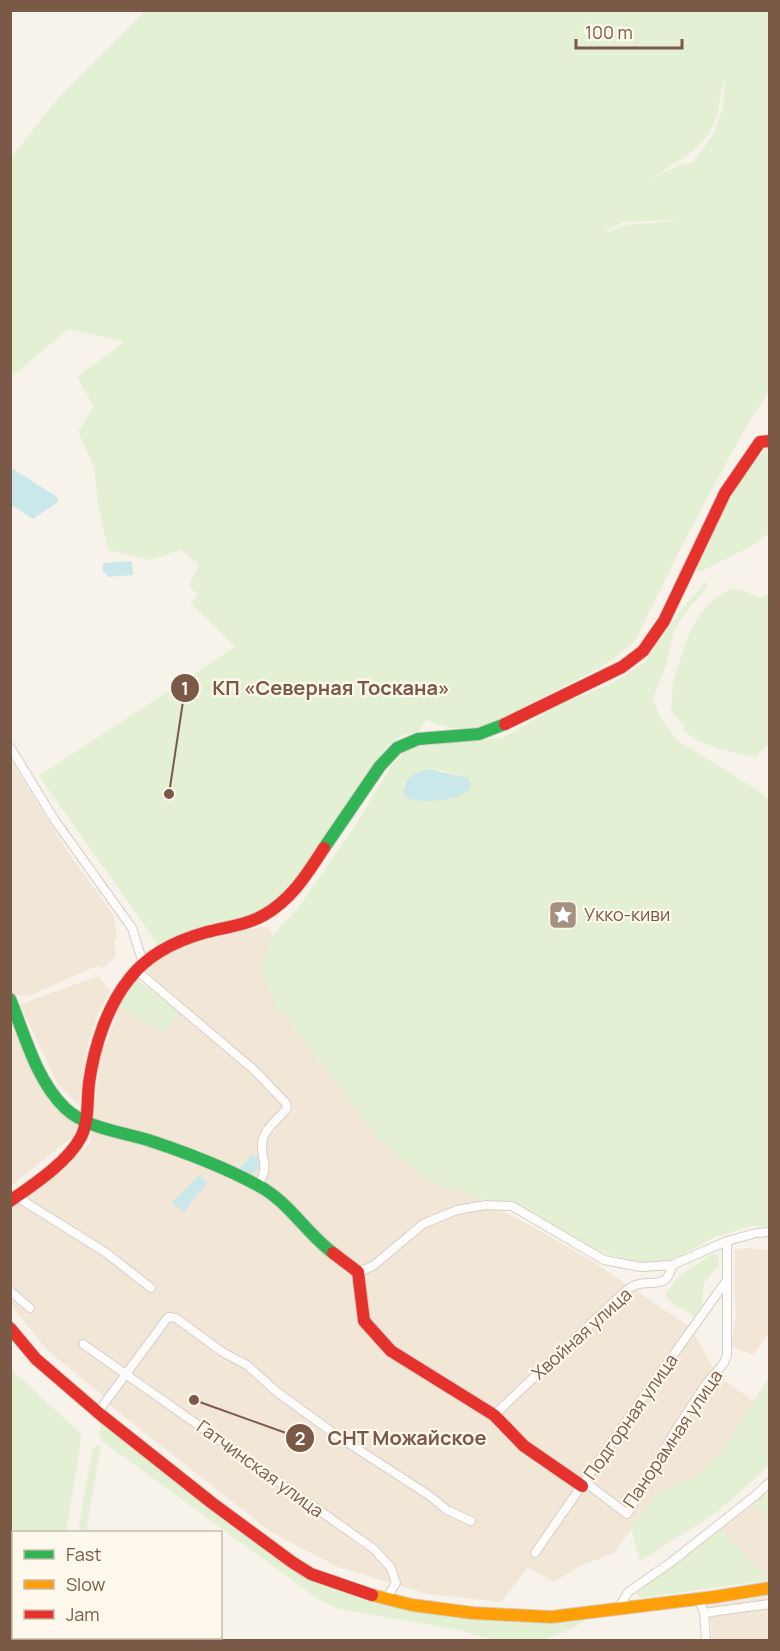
<svg xmlns="http://www.w3.org/2000/svg" width="780" height="1651" font-family="Manrope,sans-serif">
<rect width="100%" height="100%" fill="#f8f3ea"/>
<g fill="#f2e6d7">
<path d="M10 758 63 845 113 914 117 938 114 940 116 956 103 968 97 966 28 996 14 995 11 986Z"/>
<path d="M259 927H269L273 937 262 961V972L278 1010 284 1013 314 1052 427 1180 479 1199 530 1225 592 1261 690 1327 718 1376 755 1402 721 1452 695 1477 658 1493 614 1553 580 1566 554 1582 528 1567 501 1602 428 1594 338 1567 271 1532 112 1407 99 1392 48 1351 11 1306V1208L55 1174 90 1144 99 1069 95 1068 103 1044 106 1045 117 1015 115 1013 118 1005 163 1033 185 1006 150 975 146 967 181 946Z"/>
<path d="M99 976 110 992 98 1013 87 1048 79 1106 57 1083 20 1004Z"/>
<path d="M10 1014 77 1124V1133L11 1186Z"/>
<path d="M744 1248 769 1250V1332L753 1355 731 1346 736 1315 734 1285 735 1250Z"/>
<path d="M753 1504 769 1521V1580L720 1529Z"/>
<path d="M769 1596V1640H712L711 1623 706 1606Z"/>
</g>
<g fill="#e3f0d3" fill-rule="evenodd">
<path d="M145 11H731L730 13 732 11H769V391L744 430 680 549 634 643 600 668 497 721 477 728H450L426 720 418 733 406 734 397 738 384 750 361 788 292 886 278 901 247 917 194 929 159 946 39 776 235 647 190 603 198 595 189 586 199 564 181 550 150 560 108 550 98 504 94 468 78 431 94 407 77 377 124 342 69 329 11 377 10 159 54 103ZM725 79 723 107 713 135 693 162 672 168 651 180C680 156 703 155 717 115 721 103 719 91 725 79ZM675 220 674 221 626 225 608 232 604 225 609 230 622 222Z"/>
<path d="M766 448H769V533L754 545 700 572 693 568 739 483Z"/>
<path d="M706 581 707 588 689 608 674 630 666 666 653 699 660 717 677 740 756 789 769 799V1227L752 1226 715 1237 676 1258 660 1263 636 1262 600 1252 516 1203 479 1199 427 1180 378 1138 284 1014 278 1011 262 972V961L269 943 283 923 296 911 354 827 391 766 410 747 420 744 502 738 557 706 612 683 645 662 680 611ZM440 770 463 776 450 799 411 800 403 793 404 782 418 772Z"/>
<path d="M730 589 743 590 759 598 769 593V744L755 757C735 754 695 744 683 730L685 726 671 711 673 681 688 636 699 615 711 602Z"/>
<path d="M136 979 180 1013 163 1033 118 1005Z"/>
<path d="M712 1254 718 1255 719 1265 704 1283 701 1311 694 1316 672 1303 665 1295 678 1277Z"/>
<path d="M10 1368 82 1435 66 1532H14V1638H47V1640H11Z"/>
<path d="M769 1377V1466L716 1513 640 1561 631 1527 658 1493 695 1477 721 1452Z"/>
<path d="M102 1422 236 1526 365 1597 583 1618V1622L573 1628 543 1640H494L454 1629 338 1609 315 1597 102 1441 99 1432Z"/>
<path d="M96 1445H101L86 1532H78L92 1451Z"/>
<path d="M769 1490V1521L753 1504Z"/>
<path d="M720 1529 769 1580 641 1598 636 1594 640 1589Z"/>
</g>
<g fill="#cae7ea">
<path d="M10 467 57 497 58 502 33 519 11 505Z"/>
<path d="M132 561 133 575 107 577V573H103V563Z"/>
<path d="M429 769 468 778 471 788C459 801 422 804 406 798L403 793 406 780 418 772Z"/>
<path d="M252 1155C259 1158 261 1160 261 1167L252 1174 240 1171V1167Z"/>
<path d="M199 1175 208 1182 184 1212 172 1203Z"/>
</g>
<g fill="none" stroke-linecap="round" stroke-linejoin="round">
<g stroke="#d7cfc6" stroke-width="10">
<g id="street">
<path d="M10 747 54 819 132 928 143 963"/>
<path d="M136 970 253 1069 286 1103 287 1108C280 1118 267 1126 263 1138 258 1157 272 1164 258 1185"/>
<path d="M17 1197 105 1252 151 1288"/>
<path d="M358 1272 373 1266 423 1224 457 1210 486 1205 512 1206 604 1260 641 1267 672 1265 727 1241 756 1233 770 1232"/>
<path d="M10 1291 30 1308"/>
<path d="M83 1344 374 1549 391 1568 396 1583 386 1599"/>
<path d="M98 1412 168 1317 176 1318 224 1353 247 1365 277 1392 339 1437 430 1496 447 1510 471 1521"/>
<path d="M494 1415 618 1298C623 1294 628 1288 633 1286 650 1278 667 1292 672 1265"/>
<path d="M585 1482 627 1514 677 1428 706 1384 724 1363 727 1355V1241"/>
<path d="M535 1553 648 1390 727 1280"/>
<path d="M699 1599 704 1613 706 1640"/>
<path d="M619 1608 628 1592 670 1563 756 1495 770 1482"/>
<path d="M704 1613 770 1604"/>
</g>
</g>
<g stroke="#d8cfc6" stroke-width="14">
<g id="fast">
<path d="M324 848 380 766 397 748 418 739 479 734 505 724"/>
<path d="M10 999C25 1035 36 1080 65 1108 88 1130 125 1132 154 1142 190 1154 226 1168 259 1186 289 1202 306 1233 333 1253"/>
</g>
</g>
<g stroke="#d8cfc6" stroke-width="14">
<path id="slow" d="M372 1595 412 1605 473 1613 551 1617 714 1597 770 1588"/>
</g>
<g stroke="#d8cfc6" stroke-width="14">
<g id="jam">
<path d="M505 724 622 667 643 651 664 621 725 493 760 442 770 441"/>
<path d="M10 1201C33 1185 68 1162 81 1137 89 1121 87 1101 89 1083 94 1047 107 1006 130 978 149 953 178 940 207 932 226 927 247 925 264 915 292 899 307 874 324 848"/>
<path d="M333 1253 358 1272 364 1321 391 1351 494 1415 524 1446 582 1486"/>
<path d="M10 1328 36 1359 101 1415 212 1503 292 1562 311 1574 372 1595"/>
</g>
</g>
<use href="#street" stroke="#fefdfc" stroke-width="8"/>
<use href="#fast" stroke="#30b455" stroke-width="12"/>
<use href="#slow" stroke="#ff9f0a" stroke-width="12"/>
<use href="#jam" stroke="#e5322d" stroke-width="12"/>
</g>
<defs>
<g id="sight-square" transform="scale(1.5)"><rect x="-9" y="-9" width="18" height="18" rx="4" fill="#a69080" stroke="#fff8ec"/><path d="M0-6L1.8-2.2L6-1.7L2.9 1.2L3.7 5.4L0 3.3L-3.7 5.4L-2.9 1.2L-6-1.7L-1.8-2.2Z" fill="#fff"/></g>
</defs>
<g fill-rule="evenodd">
<use href="#sight-square" x="563" y="915"/>
</g>
<g text-anchor="middle" stroke-width="4.5" stroke-linejoin="round" paint-order="stroke">
<g font-size="18" fill="#7a5a47" stroke="#fff8ec" text-anchor="start">
<text x="584" y="921">Укко-киви</text>
</g>
<g font-size="18" fill="#7a5a47" stroke="#fff8ec">
<text transform="translate(582 1334) rotate(-42)" y="6">Хвойная улица</text>
<text transform="translate(631 1417) rotate(-55)" y="6">Подгорная улица</text>
<text transform="translate(673 1439) rotate(-56)" y="6">Панорамная улица</text>
<text transform="translate(260 1469) rotate(36)" y="6">Гатчинская улица</text>
</g>
</g>
<path fill="none" stroke="#7a5a47" stroke-width="2" d="M169 794L185 688M194 1400L300 1438"/>
<g fill="#7a5a47" stroke="#fff8ec" stroke-width="2">
<circle cx="169" cy="794" r="6"/>
<circle cx="194" cy="1400" r="6"/>
<circle cx="185" cy="688" r="15"/>
<circle cx="300" cy="1438" r="15"/>
</g>
<g font-size="18" text-anchor="middle" font-weight="bold" fill="#fff">
<text x="185" y="695">1</text>
<text x="300" y="1445">2</text>
</g>
<g font-size="20" text-anchor="middle" font-weight="bold" fill="#7a5a47" stroke="#fff8ec" stroke-width="4.5" stroke-linejoin="round" paint-order="stroke">
<text x="331" y="695">КП «Северная Тоскана»</text>
<text x="407" y="1445">СНТ Можайское</text>
</g>
<rect width="780" height="1651" fill="none" stroke="#7a5a47" stroke-width="24"/>
<rect x="12" y="1531" width="210" height="108" fill="#fff8ec" stroke="#cab9aa" stroke-width="1.5"/>
<rect x="24" y="1550" width="30" height="9" fill="#30b455" stroke="#cab9aa" stroke-width="1.5"/>
<text x="66" y="1561" font-size="18" fill="#7a5a47">Fast</text>
<rect x="24" y="1580" width="30" height="9" fill="#ff9f0a" stroke="#cab9aa" stroke-width="1.5"/>
<text x="66" y="1591" font-size="18" fill="#7a5a47">Slow</text>
<rect x="24" y="1610" width="30" height="9" fill="#e5322d" stroke="#cab9aa" stroke-width="1.5"/>
<text x="66" y="1621" font-size="18" fill="#7a5a47">Jam</text>
<path d="M576 39v9h106v-9" fill="none" stroke="#7a5a47" stroke-width="3"/>
<text x="585" y="39" font-size="18" fill="#7a5a47" stroke="#fff8ec" stroke-width="4.5" paint-order="stroke">100 m</text>
</svg>
